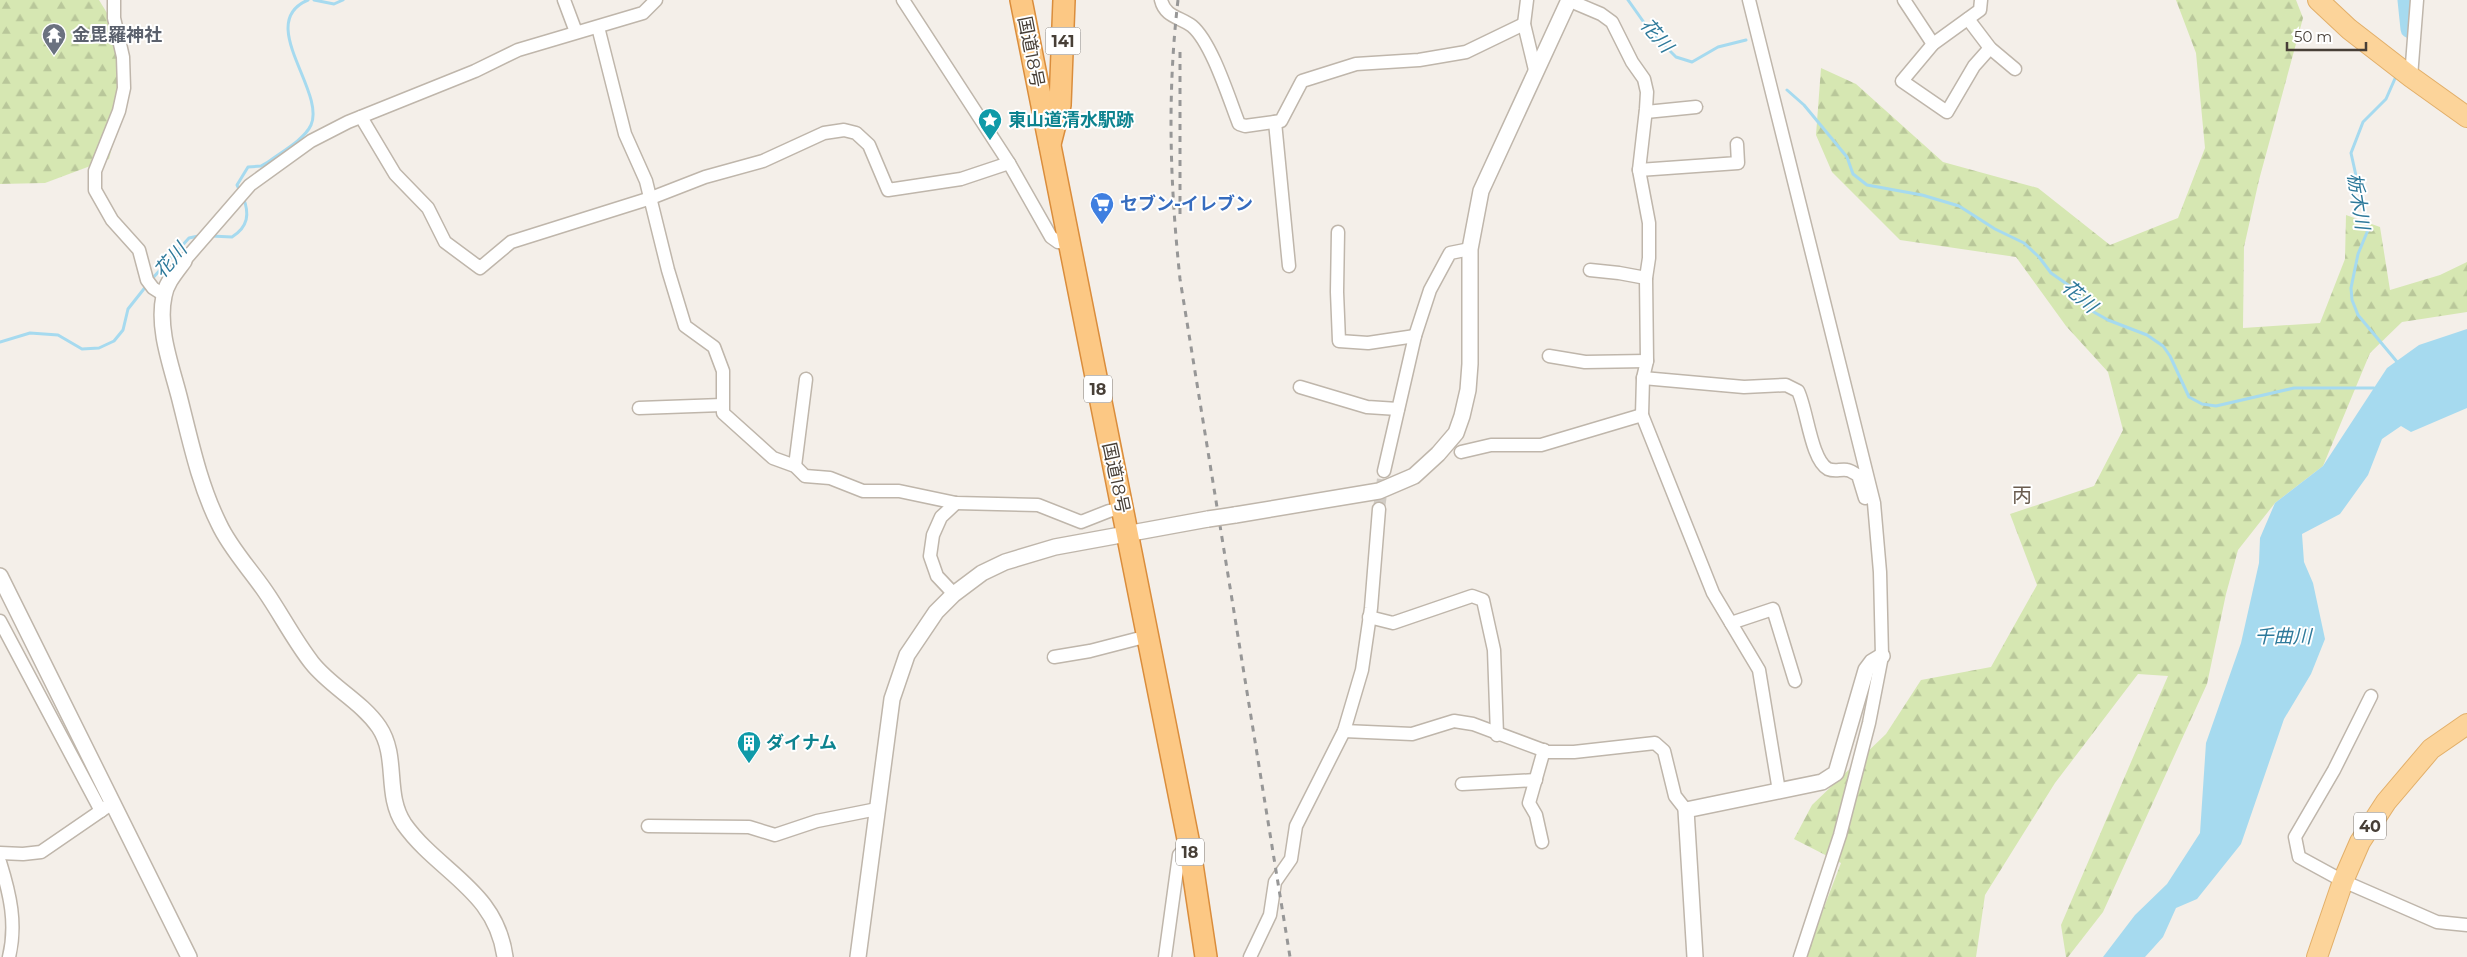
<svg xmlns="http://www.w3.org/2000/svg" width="2467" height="957" font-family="Montserrat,'Noto Sans JP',sans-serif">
<defs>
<pattern id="forest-firs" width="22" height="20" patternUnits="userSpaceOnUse" patternTransform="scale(1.25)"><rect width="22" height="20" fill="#d6e7b2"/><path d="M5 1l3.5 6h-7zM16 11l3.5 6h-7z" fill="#b9c79a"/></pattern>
</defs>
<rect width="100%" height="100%" fill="#f4efe9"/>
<g fill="url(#forest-firs)">
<path d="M0 0H99L115 26 128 84 109 159 45 183 0 184Z"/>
<path d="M2176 0H2296L2303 18 2259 180 2244 247 2243 328 2320 323 2345 259 2346 215 2380 227 2390 290 2440 275 2467 262V312L2402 322 2370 353 2323 466 2275 503 2238 550 2226 594 2207 684 2103 912 2068 957H2066L2061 925 2168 676 2138 674 2055 783 1985 895 1976 957H1805L1841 863 1794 839 1812 805 1886 734 1921 680 1991 667 2037 585 2010 514 2094 486 2123 430 2108 372 2066 326 2016 257 1900 240 1832 172 1816 135 1821 68 1856 84 1943 162 2038 188 2110 245 2178 218 2205 148 2196 53Z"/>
</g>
<path fill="#a6daef" d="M2467 329V408L2411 432 2401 426 2382 439 2368 475 2340 514 2302 534 2304 562 2313 583 2325 639 2311 674 2284 719 2241 844 2197 899 2176 908 2163 937 2145 957H2103L2135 915 2167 884 2200 833 2206 743 2241 643 2259 563 2260 538 2275 503 2323 466 2387 368 2419 345Z"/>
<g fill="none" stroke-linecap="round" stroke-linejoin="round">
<g stroke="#a6daef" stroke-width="3">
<path d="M314 0 334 4 343 0"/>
<path d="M1628 0 1650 31 1676 57 1692 62 1718 47 1746 40"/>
<path d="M2397 74 2386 99 2363 122 2351 153 2368 230 2358 254 2351 288 2352 300 2358 315 2398 363"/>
<path d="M1787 90 1804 105 1847 157 1853 174 1867 185 1922 195 1959 206 1995 229 2024 243 2039 257 2051 273 2071 287 2092 311 2108 320 2147 335 2163 346 2170 356 2189 397 2202 404 2216 406 2294 388H2374L2376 391"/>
<path d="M240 191 237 185 248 167 261 166 268 162C281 152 304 140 311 125 326 91 255 22 308 0"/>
<path d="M211 236 232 237C248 227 250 214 243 197"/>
<path d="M151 280 189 238 203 235"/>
<path d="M0 342 30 333 58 335 82 349 99 348 114 341 123 330 128 309 147 285"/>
</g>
<path stroke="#a6daef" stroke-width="19" d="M2407 0 2410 29"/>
<path stroke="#d1ccc5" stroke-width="12" stroke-dasharray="12 6" stroke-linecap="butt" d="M1379 509 1384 471"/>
<g stroke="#bfb6ab" stroke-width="15">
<g id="minor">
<path d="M114 0V18L123 57 124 88 119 111 95 171V190L112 220 139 250 147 280 153 288 164 295"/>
<path d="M564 0 576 32"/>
<path d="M903 0 1009 163 1051 237 1058 242 1068 243"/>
<path d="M1161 0C1165 17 1180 17 1192 26 1212 43 1229 99 1239 124L1245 126 1281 121 1302 81 1356 64 1419 60 1466 52 1524 24"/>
<path d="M1527 0 1524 24 1535 70"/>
<path d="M1568 0 1601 14 1612 22 1632 62 1644 79 1647 92 1646 109 1639 170 1649 223V258L1646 278 1647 361 1643 378 1642 415 1713 593 1759 670 1779 791"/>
<path d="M1749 0 1874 503 1880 572 1882 656 1869 723 1840 835 1800 957"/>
<path d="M1904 0 1933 44"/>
<path d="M1981 0 1980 10 1933 44 1902 81 1947 112 1974 66 1990 48"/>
<path d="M1968 19 1990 48 2015 69"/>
<path d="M598 27 625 134 646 181 668 270 685 326 714 347 723 371V413L773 458 795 466 805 476 830 478 863 491H899L956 503 1038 505 1081 522 1109 511 1123 508"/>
<path d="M2411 77 2417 0"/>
<path d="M1646 112 1696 107"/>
<path d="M361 117 395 174 428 208 445 242 480 268 511 242 651 198 705 177 763 161 824 133 844 130 856 133 869 145 888 190 961 179 1009 163"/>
<path d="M1275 122 1289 266"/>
<path d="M1639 170 1738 163 1737 144"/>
<path d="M1338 232 1337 292 1339 341 1368 343 1415 336"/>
<path d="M184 261 250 185 311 141 348 122 475 71 518 50 643 13 656 0"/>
<path d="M1590 270 1619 273 1646 278"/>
<path d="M1549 356 1585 362 1647 361"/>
<path d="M1643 378 1744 387 1786 385 1798 391C1807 409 1811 460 1828 469 1835 472 1840 469 1847 470 1850 470 1855 474 1858 475L1865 498"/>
<path d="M1300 387 1367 407 1398 409"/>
<path d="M639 408 722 405"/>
<path d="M1461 452 1491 445H1541L1642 415"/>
<path d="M795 466 806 379"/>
<path d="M1384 471 1415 336 1430 290 1450 253 1470 249"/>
<path d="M954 594 937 576 930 556 933 535 941 517 956 503"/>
<path d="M1369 617 1393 623 1472 596 1483 600 1494 650 1497 735"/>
<path d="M0 621 101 811"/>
<path d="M1731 623 1773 609 1795 681"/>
<path d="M1054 657 1090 651 1148 636"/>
<path d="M2371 696 2334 770 2295 837 2299 857 2343 881 2437 922 2467 925"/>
<path d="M1344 731 1412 734 1454 721 1473 724 1548 752H1574L1655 743 1664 751 1675 796 1686 810"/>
<path d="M1462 784 1536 780"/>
<path d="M648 826 749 827 775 835 817 821 877 809"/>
<path d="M1542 842 1536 815 1529 803 1544 750"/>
<path d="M0 853 23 854 41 852 108 806"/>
<path d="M0 862C10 894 17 924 9 957"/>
<path d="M1165 957 1179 855 1189 844"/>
<path d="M1250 957 1270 915 1275 882 1291 859 1296 826 1344 731 1362 670 1371 608 1379 509"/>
</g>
</g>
<g stroke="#bfb6ab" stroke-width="18">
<g id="tertiary">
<path d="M184 261C176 272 166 283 164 296 157 328 171 365 179 396 190 439 199 484 219 524 230 548 250 569 265 591 281 614 294 640 312 663 331 687 361 701 379 727 399 757 384 794 404 824 439 873 496 890 505 957"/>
<path d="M1235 515 1379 491 1414 476 1438 454 1456 433 1462 416 1468 390 1470 364V249L1481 191 1569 0"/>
<path d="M0 576 189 957"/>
<path d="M858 957 892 699 907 655 936 612 954 594 982 573 1005 562 1055 547 1208 519"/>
<path d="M1695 957 1686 810 1822 782 1836 773 1866 670 1872 662 1882 656"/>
</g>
</g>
<g stroke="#e2af69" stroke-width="22">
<g id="primary">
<path d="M2318 0 2349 29 2411 77 2467 117"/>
<path d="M2317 957 2343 881 2360 842 2386 802 2431 749 2467 724"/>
</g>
</g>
<g stroke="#da8d3c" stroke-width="24">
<g id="trunk">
<path d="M1021 0 1189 844 1206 957"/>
<path d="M1050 144 1060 105 1064 0"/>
</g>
</g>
<use href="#minor" stroke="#fff" stroke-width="12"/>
<use href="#tertiary" stroke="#fff" stroke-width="15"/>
<use href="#primary" stroke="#fcd49a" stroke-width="20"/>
<use href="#trunk" stroke="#fcc884" stroke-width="21"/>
<g stroke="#979797" stroke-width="3" stroke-dasharray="6 6" stroke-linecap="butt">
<path d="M1178 0C1167 95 1170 184 1180 279L1290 957"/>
<path d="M1180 52V220"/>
</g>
<g stroke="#bfb6ab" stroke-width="18" stroke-linecap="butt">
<path id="tertiary-bridge" d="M1208 519 1235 515"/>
</g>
<use href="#tertiary-bridge" stroke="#fff" stroke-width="15"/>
</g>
<defs>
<g id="temple-pin" transform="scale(1.25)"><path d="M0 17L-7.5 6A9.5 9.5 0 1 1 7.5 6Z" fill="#6b7280" stroke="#fff"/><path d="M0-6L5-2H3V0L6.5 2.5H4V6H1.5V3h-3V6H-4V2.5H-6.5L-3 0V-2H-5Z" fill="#fff"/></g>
<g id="sight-pin" transform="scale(1.25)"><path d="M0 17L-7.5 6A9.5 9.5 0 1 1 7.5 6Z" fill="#0f9aa8" stroke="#fff"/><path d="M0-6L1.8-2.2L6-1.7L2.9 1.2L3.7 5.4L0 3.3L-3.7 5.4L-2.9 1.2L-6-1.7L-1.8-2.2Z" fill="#fff"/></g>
<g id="supermarket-pin" transform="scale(1.25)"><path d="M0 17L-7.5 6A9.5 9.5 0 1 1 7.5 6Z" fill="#3f7fe0" stroke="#fff"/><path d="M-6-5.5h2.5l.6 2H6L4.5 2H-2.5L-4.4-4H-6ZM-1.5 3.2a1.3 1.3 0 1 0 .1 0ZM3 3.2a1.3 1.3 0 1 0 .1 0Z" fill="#fff"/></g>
<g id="building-pin" transform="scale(1.25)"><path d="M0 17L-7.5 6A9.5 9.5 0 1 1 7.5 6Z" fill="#0f9aa8" stroke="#fff"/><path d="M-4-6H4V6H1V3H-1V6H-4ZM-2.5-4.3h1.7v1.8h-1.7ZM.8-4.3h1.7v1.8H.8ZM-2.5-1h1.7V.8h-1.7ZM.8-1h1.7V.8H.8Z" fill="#fff"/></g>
</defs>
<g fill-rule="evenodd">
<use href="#temple-pin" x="54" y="35"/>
<use href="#sight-pin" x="990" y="120"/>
<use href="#supermarket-pin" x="1102" y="204"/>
<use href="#building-pin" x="749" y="743"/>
</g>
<g text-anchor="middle" stroke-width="4" stroke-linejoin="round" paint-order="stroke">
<g fill="#fff" stroke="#7e7973" stroke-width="1">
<rect x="1045.5" y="27.5" width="35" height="27" rx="4"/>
<rect x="1084" y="375.5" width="28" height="27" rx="4"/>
<rect x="2354" y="812.5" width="32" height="27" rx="4"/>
<rect x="1176" y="838.5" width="28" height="27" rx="4"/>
</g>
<g font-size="16" font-weight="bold" fill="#473f37">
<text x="1063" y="47">141</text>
<text x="1098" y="395">18</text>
<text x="2370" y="832">40</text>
<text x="1190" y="858">18</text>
</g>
<g font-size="18" font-weight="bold" fill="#5b616d" stroke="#fff" text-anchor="start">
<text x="72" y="41">金毘羅神社</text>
</g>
<g font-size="18" fill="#473f37" stroke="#fff">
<text transform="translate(1031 52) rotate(79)" y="6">国道18号</text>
<text transform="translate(1116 478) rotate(78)" y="6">国道18号</text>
</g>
<g font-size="18" font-weight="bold" fill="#0d838f" stroke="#fff" text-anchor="start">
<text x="1008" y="126">東山道清水駅跡</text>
<text x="766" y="749">ダイナム</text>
</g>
<g font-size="18" font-weight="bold" fill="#366cbe" stroke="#fff" text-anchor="start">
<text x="1120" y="210">セブン-イレブン</text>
</g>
<g font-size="19" font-style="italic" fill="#2d799a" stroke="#fff">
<text transform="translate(1657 35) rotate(49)" y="7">花川</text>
<text transform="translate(2359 201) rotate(81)" y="7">栃木川</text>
<text transform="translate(170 260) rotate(-49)" y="7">花川</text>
<text transform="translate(2080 296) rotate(41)" y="7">花川</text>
<text x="2283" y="643">千曲川</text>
</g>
<g font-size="20" fill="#6a5c4f" stroke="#fff">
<text x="2022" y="502">丙</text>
</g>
</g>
<path d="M2287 42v8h79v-8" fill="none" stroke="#473f37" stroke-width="2.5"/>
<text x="2294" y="42" font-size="15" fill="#473f37" stroke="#ffffff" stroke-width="4" paint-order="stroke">50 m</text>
</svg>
